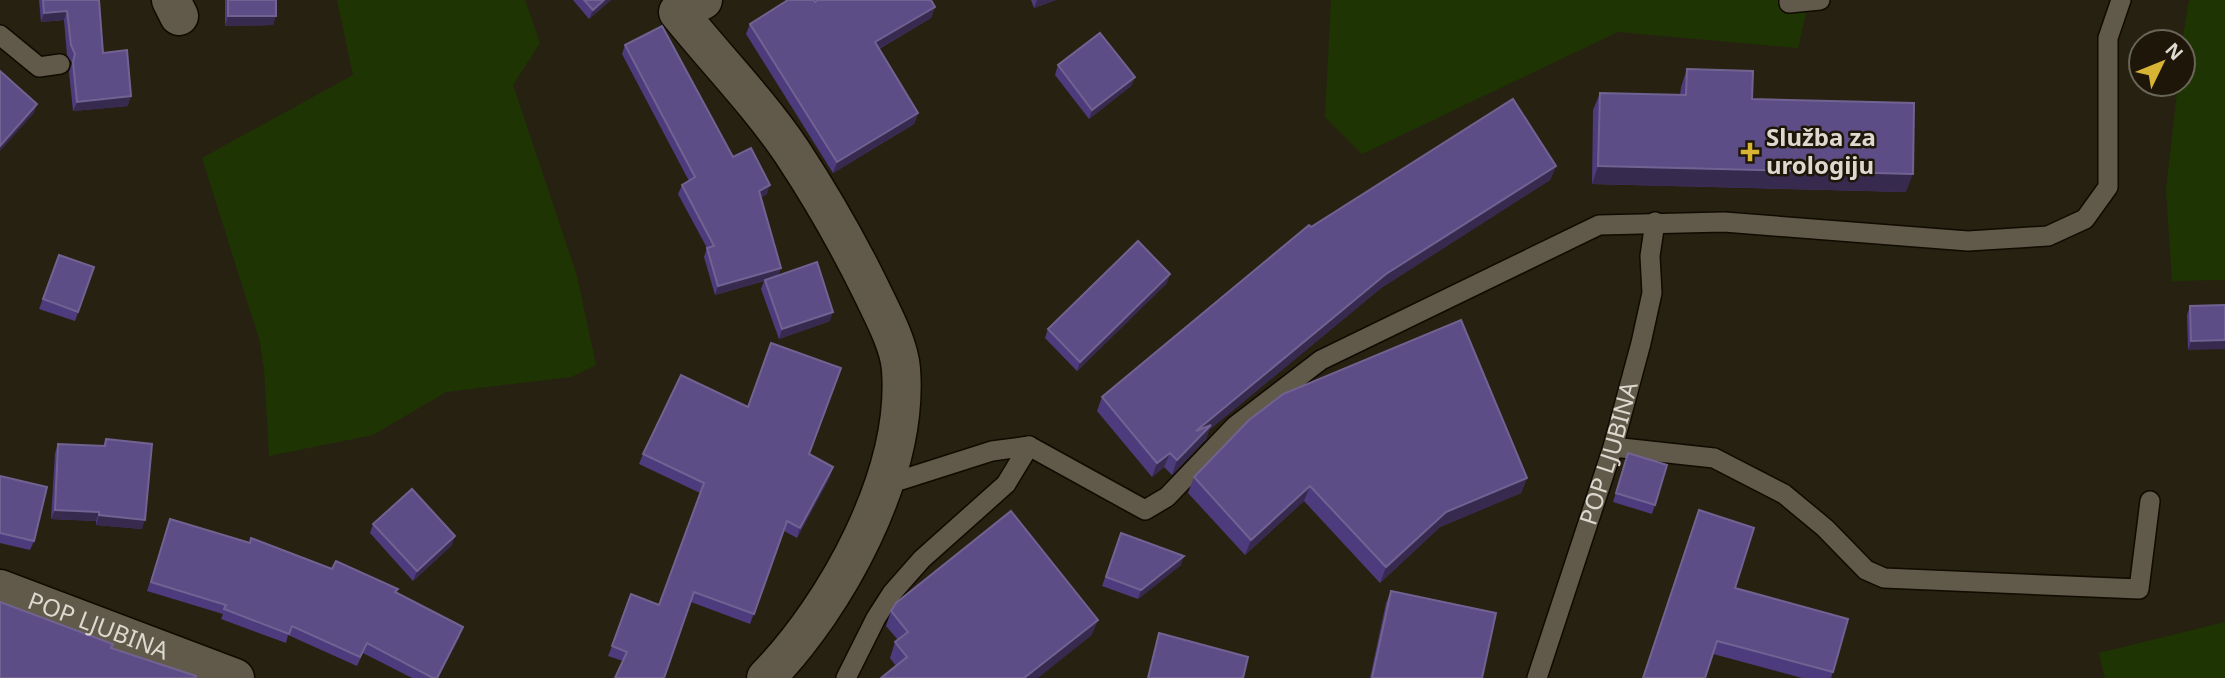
<svg xmlns="http://www.w3.org/2000/svg" width="2225" height="678" font-family="'Noto Sans',sans-serif">
<rect width="100%" height="100%" fill="#272112"/>
<g fill="#1e3503">
<path d="M337 0H525L540 43 513 85 577 276 596 365 571 377 446 392 373 435 269 456 264 369 260 342 202 158 353 75Z"/>
<path d="M1331 0H1809L1798 48 1618 32 1362 154 1325 117Z"/>
<path d="M2189 0H2225V280L2172 281 2166 189 2178 84H2183L2182 42Z"/>
<path d="M2225 622V678H2105L2099 653Z"/>
</g>
<g fill="none" stroke-linecap="round" stroke-linejoin="round">
<g stroke="#100a01" stroke-width="22">
<g id="service">
<path d="M1789 0V3L1820 0"/>
<path d="M0 35 39 67 60 64"/>
<path d="M1613 447 1714 458 1784 494 1825 528 1866 570 1884 578 2139 589 2150 501"/>
<path d="M886 475 901 480 992 451 1029 446 1145 510 1167 497 1235 426 1321 360 1599 225 1724 222 1968 241 2048 236 2085 219 2108 187V38L2121 0"/>
<path d="M846 678 876 618 892 593 922 559 1006 484 1029 446"/>
<path id="s1" d="M1537 678 1613 447 1641 343 1652 293 1650 256 1655 222"/>
</g>
</g>
<g stroke="#100a01" stroke-width="41">
<g id="minor">
<path d="M171 0 179 16"/>
<path d="M703 0 678 12C715 58 759 103 792 152 821 196 848 243 871 290 882 313 899 344 901 369 909 474 837 605 766 678"/>
<path id="s2" d="M0 589 235 678"/>
</g>
</g>
<use href="#service" stroke="#615949" stroke-width="19"/>
<use href="#minor" stroke="#615949" stroke-width="38"/>
</g>
<g fill="#4d3c7d">
<path d="M39 0H99L103 53 128 106 73 111 69 72 72 63 67 55 64 20 41 22Z"/>
<path d="M225 0H276L273 25 225 26Z"/>
<path d="M573 0H611L589 19Z"/>
<path d="M1031 0H1056L1034 8Z"/>
<path d="M815 2 935 7 931 18 879 49 918 113 914 124 833 173 746 34 750 24Z"/>
<path d="M625 45 733 157 767 194 760 198 781 268 778 275 830 321 779 339 761 289 764 281 715 295 704 257 707 248 678 194 682 185 689 181 622 54Z"/>
<path d="M1058 65 1135 77 1131 86 1089 119 1055 75Z"/>
<path d="M1687 69 1752 99 1906 192 1592 184 1593 110 1600 93 1680 95 1681 87Z"/>
<path d="M1556 166 1550 180 1381 288 1209 430 1206 439 1172 475 1164 467 1152 477 1097 411 1102 397 1311 227Z"/>
<path d="M59 255 94 267 75 321 39 309Z"/>
<path d="M1167 283 1077 371 1045 338 1048 329Z"/>
<path d="M2225 305 2188 350 2187 315 2190 306Z"/>
<path d="M106 439 142 529 96 525V521L51 519 55 453 58 444 103 446Z"/>
<path d="M1628 453 1655 505 1652 514 1613 502Z"/>
<path d="M643 454H809L830 477 797 538 784 531 750 624 691 602 623 661 608 656 612 646 659 605 700 493 639 464Z"/>
<path d="M0 476 34 541 30 550 0 543Z"/>
<path d="M1194 477 1527 478 1521 493 1440 527 1380 583 1304 501 1245 555 1188 493Z"/>
<path d="M170 519 398 589 396 592 460 636 438 678H412L363 653 357 666 288 635 286 643 221 619 223 614 147 591Z"/>
<path d="M373 524 452 545 413 581 370 533Z"/>
<path d="M1121 533 1181 565 1138 599 1102 586Z"/>
<path d="M1735 588 1833 672 1831 678H1802L1713 654Z"/>
<path d="M1391 591 1482 678H1370L1386 603Z"/>
<path d="M891 611 1092 635 896 666 890 658 895 642 898 640 886 626Z"/>
</g>
<g fill="#372a4f">
<path d="M604 0H611L589 19 593 10Z"/>
<path d="M1037 0H1056L1034 8Z"/>
<path d="M935 7 931 18 871 53 875 42Z"/>
<path d="M67 11 64 20 41 22 44 13Z"/>
<path d="M228 16H276L273 25 225 26Z"/>
<path d="M1135 77 1131 86 1089 119 1092 110Z"/>
<path d="M131 96 128 106 73 111 77 102Z"/>
<path d="M37 104 34 113 0 151V146Z"/>
<path d="M918 113 914 124 833 173 837 162Z"/>
<path d="M1556 166 1550 180 1381 288 1209 430 1206 439 1172 475 1177 460 1196 431 1386 274Z"/>
<path d="M1598 166 1913 174 1906 192 1592 184Z"/>
<path d="M770 185 767 194 755 200 759 191Z"/>
<path d="M781 268 777 277 715 295 718 286Z"/>
<path d="M1170 274 1167 283 1077 371 1080 362Z"/>
<path d="M833 312 830 321 779 339 782 329Z"/>
<path d="M2225 340V349L2188 350 2191 341Z"/>
<path d="M1170 453 1164 467 1152 477 1157 463Z"/>
<path d="M833 467 830 477 797 538 800 528Z"/>
<path d="M1527 478 1521 493 1440 527 1380 583 1386 567 1446 512Z"/>
<path d="M1310 486 1304 501 1245 555 1251 540Z"/>
<path d="M55 510 99 512 96 521 51 519Z"/>
<path d="M99 515 145 520 142 529 96 525Z"/>
<path d="M455 536 452 545 413 581 417 571Z"/>
<path d="M1184 556 1181 565 1138 599 1141 590Z"/>
<path d="M1098 620 1092 635 1038 678H1024Z"/>
<path d="M463 627 460 636 438 678H437Z"/>
</g>
<g fill="#5c4d86" stroke="#706392" stroke-width="2">
<path d="M43 0H99L103 53 127 50 131 96 77 102 73 62 75 54 71 45 67 11 44 13Z"/>
<rect x="228" y="0" width="48" height="16"/>
<path d="M584 0H604L593 10Z"/>
<path d="M788 0H814L815 2 818 0H931L935 7 875 42 918 113 837 162 750 24Z"/>
<path d="M662 26 733 157 751 148 770 185 759 191 781 268 718 286 707 248 714 246 682 185 695 177 625 45Z"/>
<path d="M1100 33 1135 77 1092 110 1058 65Z"/>
<path d="M1687 69 1753 71 1752 99 1914 103 1913 174 1598 166 1600 93 1686 95Z"/>
<path d="M0 71 37 104 0 146Z"/>
<path d="M1513 99 1556 166 1386 274 1196 431 1211 425 1177 460 1170 453 1157 463 1102 397 1309 225 1311 227Z"/>
<path d="M1138 241 1170 274 1080 362 1048 329Z"/>
<path d="M59 255 94 267 78 312 43 299Z"/>
<path d="M817 262 833 312 782 329 765 280Z"/>
<path d="M2225 305V340L2191 341 2190 306Z"/>
<path d="M1461 320 1527 478 1446 512 1386 567 1310 486 1251 540 1194 477 1249 420 1283 394Z"/>
<path d="M771 343 841 368 809 454 833 467 800 528 787 521 754 614 694 592 664 678H615L627 652 612 646 631 594 659 605 704 483 643 454 681 375 748 407Z"/>
<path d="M106 439 152 444 145 520 99 515V512L55 510 58 444 105 446Z"/>
<path d="M1628 453 1667 465 1655 505 1616 493Z"/>
<path d="M0 476 47 487 34 541 0 533Z"/>
<path d="M412 489 455 536 417 571 373 524Z"/>
<path d="M1699 510 1754 528 1735 588 1848 619 1833 672 1717 641 1705 678H1643Z"/>
<path d="M1011 511 1098 620 1024 678H881L907 657 895 642 908 632 891 611 896 603Z"/>
<path d="M170 519 250 543 251 538 332 569 336 561 398 589 395 592 463 627 437 678H433L367 643 360 657 292 626 289 634 224 609 226 605 151 582Z"/>
<path d="M1121 533 1184 556 1141 590 1106 577Z"/>
<path d="M1391 591 1496 613 1482 678H1372Z"/>
<path d="M0 602 113 644 111 648 196 676V678H0Z"/>
<path d="M1159 633 1248 657 1243 678H1148Z"/>
</g>
<path fill="#d8b434" stroke="#1e1709" stroke-width="2.5" d="M1746.5 141.5h7v7h7v7h-7v7h-7v-7h-7v-7h7z"/>
<g text-anchor="middle" stroke-width="5" stroke-linejoin="round" paint-order="stroke">
<g font-size="24" font-weight="bold" fill="#ddd9d0" stroke="#1e1709" text-anchor="start">
<text x="1766" y="146">Služba za<tspan x="1766" dy="28">urologiju</tspan></text>
</g>
<g font-size="24" fill="#ddd9d0" stroke="#1e1709">
<text dy="8" stroke="none"><textPath href="#s1" startOffset="236">POP LJUBINA</textPath></text>
<text dy="8" stroke="none"><textPath href="#s2" startOffset="105">POP LJUBINA</textPath></text>
</g>
</g>
<g transform="translate(2162 63) rotate(47)"><circle r="33" fill="#1e1709" stroke="#6a6559" stroke-width="2"/>
<path d="M0-5L12 26L0 18L-12 26Z" fill="#d8b434"/>
<text y="-10" font-size="19" font-weight="bold" text-anchor="middle" fill="#ddd9d0">N</text>
</g>
</svg>
